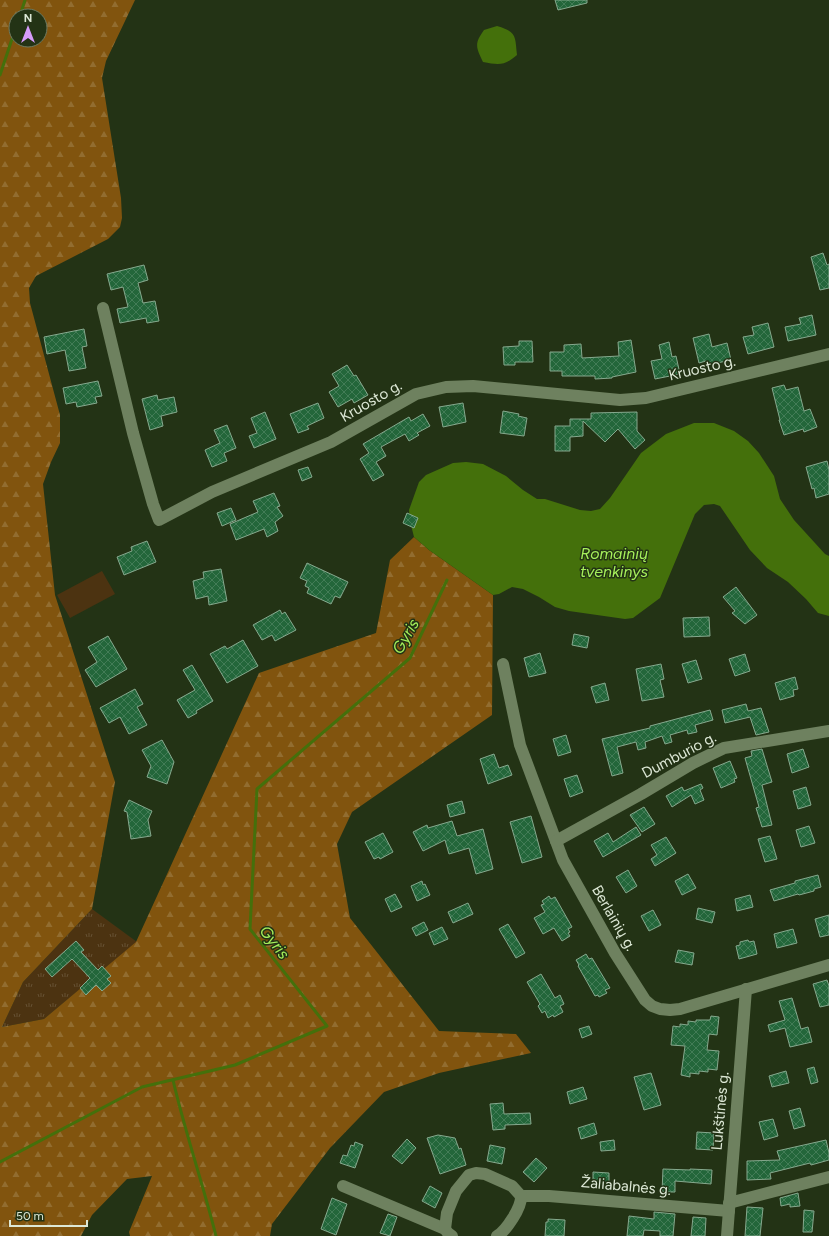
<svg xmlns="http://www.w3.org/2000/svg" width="829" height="1236" font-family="Figtree,sans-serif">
<defs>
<pattern id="grass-tufts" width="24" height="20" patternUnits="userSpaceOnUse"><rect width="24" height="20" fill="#4c3311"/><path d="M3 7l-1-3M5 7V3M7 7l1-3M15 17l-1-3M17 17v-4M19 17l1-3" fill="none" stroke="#655133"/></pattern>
<pattern id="forest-firs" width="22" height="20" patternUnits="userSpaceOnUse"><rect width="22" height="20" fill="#81540e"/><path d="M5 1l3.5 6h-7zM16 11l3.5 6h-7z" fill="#926d30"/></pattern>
<pattern id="building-cross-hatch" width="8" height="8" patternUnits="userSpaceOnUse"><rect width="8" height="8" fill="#23663a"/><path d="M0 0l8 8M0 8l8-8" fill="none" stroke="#427c56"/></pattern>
</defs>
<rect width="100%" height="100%" fill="#233315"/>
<path fill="url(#grass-tufts)" d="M92 909 137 942 44 1019 2 1027 23 982Z"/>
<path fill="url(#forest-firs)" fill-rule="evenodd" d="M0 0H135L106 61 102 78 121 198 122 218 120 227 108 239 36 276 29 288 30 303 60 415V443L51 462 43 484 55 595 115 782 92 909 23 982 2 1027 44 1019 136 942 259 673 376 633 390 560 414 537 429 550 493 595 492 715 352 812 337 844 350 918 439 1031 516 1034 531 1053 439 1073 384 1092 330 1148 272 1224 270 1236H130L129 1232 152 1176 127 1179 92 1215 81 1236H0ZM16 16H40V40H16Z"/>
<path fill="#4c3311" d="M102 571 115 594 70 618 57 595Z"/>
<g fill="#44700b">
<path d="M497 26C517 32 515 36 517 55 504 66 499 65 483 62 476 47 474 44 484 30Z"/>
<path d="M694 423H714L734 431 748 441 759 453 774 476 780 499 794 520 825 554 829 556V616L818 613 806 599 788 582 767 568 750 550 720 506 714 504 704 505 695 514 660 598 633 618 625 619 569 611 555 607 539 597 523 589 512 587 499 594 493 595 429 550 414 537 410 521 409 510 419 482 426 475 453 463 466 462 483 464 506 476 523 490 537 499H545L580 510 591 511 600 509 610 498 641 453 666 434Z"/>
</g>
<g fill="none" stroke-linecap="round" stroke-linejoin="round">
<g stroke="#44700b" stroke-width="3">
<path d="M20 16 25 0"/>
<path d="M0 75 16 27"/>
<path d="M173 1080C185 1132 203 1184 216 1236"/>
<path d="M0 1162 142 1087 235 1065 327 1026 250 929 257 789 410 658 447 580"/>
</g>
</g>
<g fill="url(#building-cross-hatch)" stroke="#86a98e">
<path d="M555 0H587V3L558 10Z"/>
<path d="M823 253 827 265 829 264V288L820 290 811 257Z"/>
<path d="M144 265 148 280 138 283 143 303 155 301 159 321 147 323 146 318 120 323 117 309 128 307 123 287 111 290 107 274Z"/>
<path d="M812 315 816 335 788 341 785 327 801 324 799 318Z"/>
<path d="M768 323 774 347 748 354 743 337 754 335 752 327Z"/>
<path d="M84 329 87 346 82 347 86 368 69 371 65 350 47 354 44 337Z"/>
<path d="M709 334 712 347 727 343 731 360 708 365 706 361 699 363 693 338Z"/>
<path d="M631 340 636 372 612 377V378L595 379V376H562V371H550V352H564V345L581 344 582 358 619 356 618 342Z"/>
<path d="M519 341H532L533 362H515V365H504L503 347 519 346Z"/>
<path d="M669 342 672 357 676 356 680 374 655 379 651 361 662 359 659 345Z"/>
<path d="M347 365 354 376 356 375 368 395 354 403 352 399 338 407 329 392 339 386 332 374Z"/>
<path d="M98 381 102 396 95 397 97 403 77 407 76 402 66 404 63 388Z"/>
<path d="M784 385 786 390 798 387 804 411 810 409 817 427 804 432 803 429 784 435 779 420H780L772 388Z"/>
<path d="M157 395 158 400 174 397 177 412 161 416 163 426 150 430 142 399Z"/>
<path d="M318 403 324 418 307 426 309 429 298 433 290 414Z"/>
<path d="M463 403 466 422 443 427 439 407Z"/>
<path d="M503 411 519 414 518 416 527 418 524 436 500 433Z"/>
<path d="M265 412 276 439 254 448 249 436 257 433 251 418Z"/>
<path d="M637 412V431L645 440 635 449 618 429 605 442 583 421V436L570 437V451H555V426H570V419H591V413Z"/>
<path d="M423 414 430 426 417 433 419 435 409 441 405 434 381 447 386 456 376 462 384 475 373 481 360 459 369 453 363 444 409 417 411 421Z"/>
<path d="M227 425 236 448 224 453 227 461 212 467 205 450 220 443 214 430Z"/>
<path d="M827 461 829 470V494L816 498 814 488 812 489 806 467Z"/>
<path d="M308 467 312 477 302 481 298 470Z"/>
<path d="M274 493 280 506 277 507 283 516 275 522 278 531 267 537 264 529 236 540 230 524 258 512 253 501Z"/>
<path d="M231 508 236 520 222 526 217 513Z"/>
<path d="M407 513 418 518 414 528 403 523Z"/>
<path d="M147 541 156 562 124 575 117 557 132 551 131 547Z"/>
<path d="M307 563 348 582 340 598 335 596 331 604 307 593 309 588 305 586 307 581 300 578Z"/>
<path d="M221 569 227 601 209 605 208 596 196 599 193 581 204 578 203 572Z"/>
<path d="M736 587 757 615 745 624 732 613 735 611 723 597Z"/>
<path d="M280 610 282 614 285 612 296 630 275 641 272 635 262 640 253 625Z"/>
<path d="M709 617 710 636 684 637 683 618Z"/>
<path d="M574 634 589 637 587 648 572 645Z"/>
<path d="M108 636 127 669 96 687 85 670 97 662 88 647Z"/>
<path d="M243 640 258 666 227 683 210 654 225 646 227 649Z"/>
<path d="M540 653 546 673 529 677 524 658Z"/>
<path d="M745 654 750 671 735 676 729 659Z"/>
<path d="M696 660 702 679 688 683 682 664Z"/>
<path d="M661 664 664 679 660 680 664 697 642 701 636 669Z"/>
<path d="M192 665 213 701 196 711 197 713 188 718 177 700 195 690 183 670Z"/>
<path d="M795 677 798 689 793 690 794 696 780 700 775 683Z"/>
<path d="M605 683 609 700 596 703 591 687Z"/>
<path d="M135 689 143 704 137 707 147 725 129 734 120 717 109 723 100 708Z"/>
<path d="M746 704 748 711 761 708 769 732 756 735 750 717 725 723 722 710Z"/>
<path d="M710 710 713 720 695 725 697 732 688 734 687 730 670 735 672 742 665 744 662 736 645 742 646 748 638 750 636 742 617 747 623 773 612 776 602 739 650 728V726Z"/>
<path d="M566 735 571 752 558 756 553 739Z"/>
<path d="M162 740 174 762 167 784 147 777 151 766 142 750Z"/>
<path d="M762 749 772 782 762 785 772 825 762 827 756 808 759 807 745 758 752 756 751 751Z"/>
<path d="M803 749 809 767 792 773 787 754Z"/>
<path d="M494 754 499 768 508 765 512 775 488 784 480 759Z"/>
<path d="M730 761 737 778 734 779 735 782 721 788 713 768Z"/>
<path d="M577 775 583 792 570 797 564 779Z"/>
<path d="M701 784 703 788 700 790 704 800 695 804 691 795 672 807 666 796 682 787 684 791Z"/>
<path d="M806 787 811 805 798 809 793 791Z"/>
<path d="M129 800 152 811 148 820 151 836 131 839 127 812 124 811Z"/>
<path d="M462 801 465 813 450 817 447 805Z"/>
<path d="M644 807 655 824 642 832 630 815Z"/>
<path d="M531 816 542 857 522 863 510 822Z"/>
<path d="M452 821 457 836 483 829 493 869 476 874 469 848 449 854 445 840 423 851 413 832 427 825 428 828Z"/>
<path d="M809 826 815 843 801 847 796 830Z"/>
<path d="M636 827 641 835 603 857 594 841 608 833 613 842Z"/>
<path d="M383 833 393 852 380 859 379 857 374 859 365 842Z"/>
<path d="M770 836 777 859 765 862 758 839Z"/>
<path d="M666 837 676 853 655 866 651 859 657 855 651 845Z"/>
<path d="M628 870 637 886 626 893 616 877Z"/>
<path d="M688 874 696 888 682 895 675 881Z"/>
<path d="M818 875 821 887 814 889V891L799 895 798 894 774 901 770 890 795 883V881Z"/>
<path d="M422 881 423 885 425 884 430 895 417 901 411 886Z"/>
<path d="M395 894 402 907 391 912 385 899Z"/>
<path d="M750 895 753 907 737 911 735 899Z"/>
<path d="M549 896 551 899 555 897 572 927 568 929 570 932 568 933 570 936 562 941 554 928 543 934 534 918 545 912 541 905 544 904 542 901Z"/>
<path d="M468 903 473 914 453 923 448 912Z"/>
<path d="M698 908 715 912 712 923 696 919Z"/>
<path d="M653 910 661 925 649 931 641 916Z"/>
<path d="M829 915V935L820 937 815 919Z"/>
<path d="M424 922 428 930 416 936 412 928Z"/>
<path d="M508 924 525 953 516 958 499 929Z"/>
<path d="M442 927 448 939 434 945 429 933Z"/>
<path d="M793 929 797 943 777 948 774 934Z"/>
<path d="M748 940 749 942 754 941 757 954 739 959 736 946 740 945V942Z"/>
<path d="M76 941 84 950 81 952 98 970 102 966 111 976 107 979 111 983 102 991 96 985 86 995 80 988 90 978 72 959 52 977 45 969Z"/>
<path d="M678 950 694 953 692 965 675 962Z"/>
<path d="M586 954 589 959 592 958 610 988 605 990 607 993 599 997 598 995 595 996 578 966 579 965 576 960Z"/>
<path d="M541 974 555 998 560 995 564 1004 560 1006 563 1012 554 1017 553 1015 548 1018 545 1011 542 1013 538 1006 540 1004 527 982Z"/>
<path d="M827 980 829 986V1005L820 1007 813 984Z"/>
<path d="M792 998 801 1029 808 1027 812 1042 790 1047 785 1028 770 1032 768 1025 785 1020 779 1001Z"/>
<path d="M711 1016 719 1017 717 1035 709 1034 707 1050 719 1051 717 1070 708 1069V1072L699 1071V1074L690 1073V1077L681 1075 685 1046 671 1045 673 1026 680 1027V1024L688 1025V1021L696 1022V1020H710Z"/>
<path d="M589 1026 592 1034 582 1038 579 1029Z"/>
<path d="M814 1067 818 1082 811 1084 807 1069Z"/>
<path d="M786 1071 789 1083 772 1087 769 1076Z"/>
<path d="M651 1073 661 1105 644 1110 634 1077Z"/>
<path d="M583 1087 587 1099 570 1104 567 1092Z"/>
<path d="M503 1103 504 1114 530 1113 531 1124 505 1125V1129L493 1130 490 1104Z"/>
<path d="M800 1108 805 1126 794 1129 789 1111Z"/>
<path d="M773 1119 778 1136 764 1140 759 1122Z"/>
<path d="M594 1123 597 1134 581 1139 578 1128Z"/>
<path d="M697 1132 714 1133 713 1150 696 1149Z"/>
<path d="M438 1135 455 1138 459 1149 461 1148 466 1165 440 1174 427 1138Z"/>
<path d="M407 1139 416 1148 402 1164 392 1156Z"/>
<path d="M614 1140 615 1150 601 1151 600 1142Z"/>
<path d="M826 1140 829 1153V1160L811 1165 810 1163 770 1173 771 1179 747 1180V1161L780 1160 777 1151Z"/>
<path d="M355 1142 363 1145 355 1168 340 1163 343 1155 347 1156 351 1145 354 1146Z"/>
<path d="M490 1145 505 1148 502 1164 487 1161Z"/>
<path d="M536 1158 547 1168 534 1182 523 1172Z"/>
<path d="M663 1169 690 1170V1169L712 1170 711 1184 675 1181V1192H662Z"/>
<path d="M593 1172 609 1173V1189L593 1188Z"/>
<path d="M430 1186 442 1193 435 1208 422 1201Z"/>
<path d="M798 1193 800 1206 790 1207V1204L781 1206 780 1198Z"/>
<path d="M332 1198 347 1204 336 1235 321 1229Z"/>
<path d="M747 1207 763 1208 760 1236H745Z"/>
<path d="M804 1210 814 1211 812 1232H803Z"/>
<path d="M654 1212 675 1214 673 1236H660V1231L644 1230 643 1236H627L629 1216 654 1219Z"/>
<path d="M388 1214 397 1217 390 1236 380 1233Z"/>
<path d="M693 1217 706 1218 705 1236H691Z"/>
<path d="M548 1219 565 1220 564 1236H545L546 1222H548Z"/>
</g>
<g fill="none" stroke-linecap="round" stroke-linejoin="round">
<g stroke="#6e815f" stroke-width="12">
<path d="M103 308 133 433 153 504 159 520 212 492 331 442 416 394 446 387 473 386 620 400 646 398 829 354"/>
<path d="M503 664 520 745 563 860 615 953 645 1000 652 1006 660 1009 670 1010 680 1009 829 965"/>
<path d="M556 841 641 794 693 763 724 748 829 731"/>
<path d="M343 1186 445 1229"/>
<path d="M521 1196H549L729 1211"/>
<path d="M729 1203 829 1177"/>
<path d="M452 1236 448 1233 445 1229 447 1213 456 1191 469 1175 476 1173 485 1174 512 1186 521 1196C522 1207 506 1231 497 1236"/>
<path d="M727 1236 746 989"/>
</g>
</g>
<g text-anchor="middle" stroke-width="3" stroke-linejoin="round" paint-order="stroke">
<g font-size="15" fill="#dde8d6" stroke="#233315">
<text transform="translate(702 368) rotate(-13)" y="5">Kruosto g.</text>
<text transform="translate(371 401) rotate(-30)" y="5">Kruosto g.</text>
<text transform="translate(679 755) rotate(-28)" y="5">Dumburio g.</text>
<text transform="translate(614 918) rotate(60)" y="5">Berlainių g.</text>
<text transform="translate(720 1111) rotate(-85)" y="5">Lukštinės g.</text>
<text transform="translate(626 1186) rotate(5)" y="5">Žaliabalnės g.</text>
</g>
<g font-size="16" font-style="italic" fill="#a6f05b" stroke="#233315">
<text x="614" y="559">Romainių<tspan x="614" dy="18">tvenkinys</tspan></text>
<text transform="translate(405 636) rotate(-60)" y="6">Gyris</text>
<text transform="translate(275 942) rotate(52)" y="6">Gyris</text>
</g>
</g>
<g transform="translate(28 28)"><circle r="19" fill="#233315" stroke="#6d7b62"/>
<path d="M0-3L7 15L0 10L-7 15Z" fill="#d69bfa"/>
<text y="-6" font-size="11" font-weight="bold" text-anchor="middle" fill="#dde8d6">N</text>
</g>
<path d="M10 1220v6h77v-6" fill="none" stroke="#dde8d6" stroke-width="2"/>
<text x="16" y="1220" font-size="12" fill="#dde8d6" stroke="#233315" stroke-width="3" paint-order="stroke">50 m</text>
</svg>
